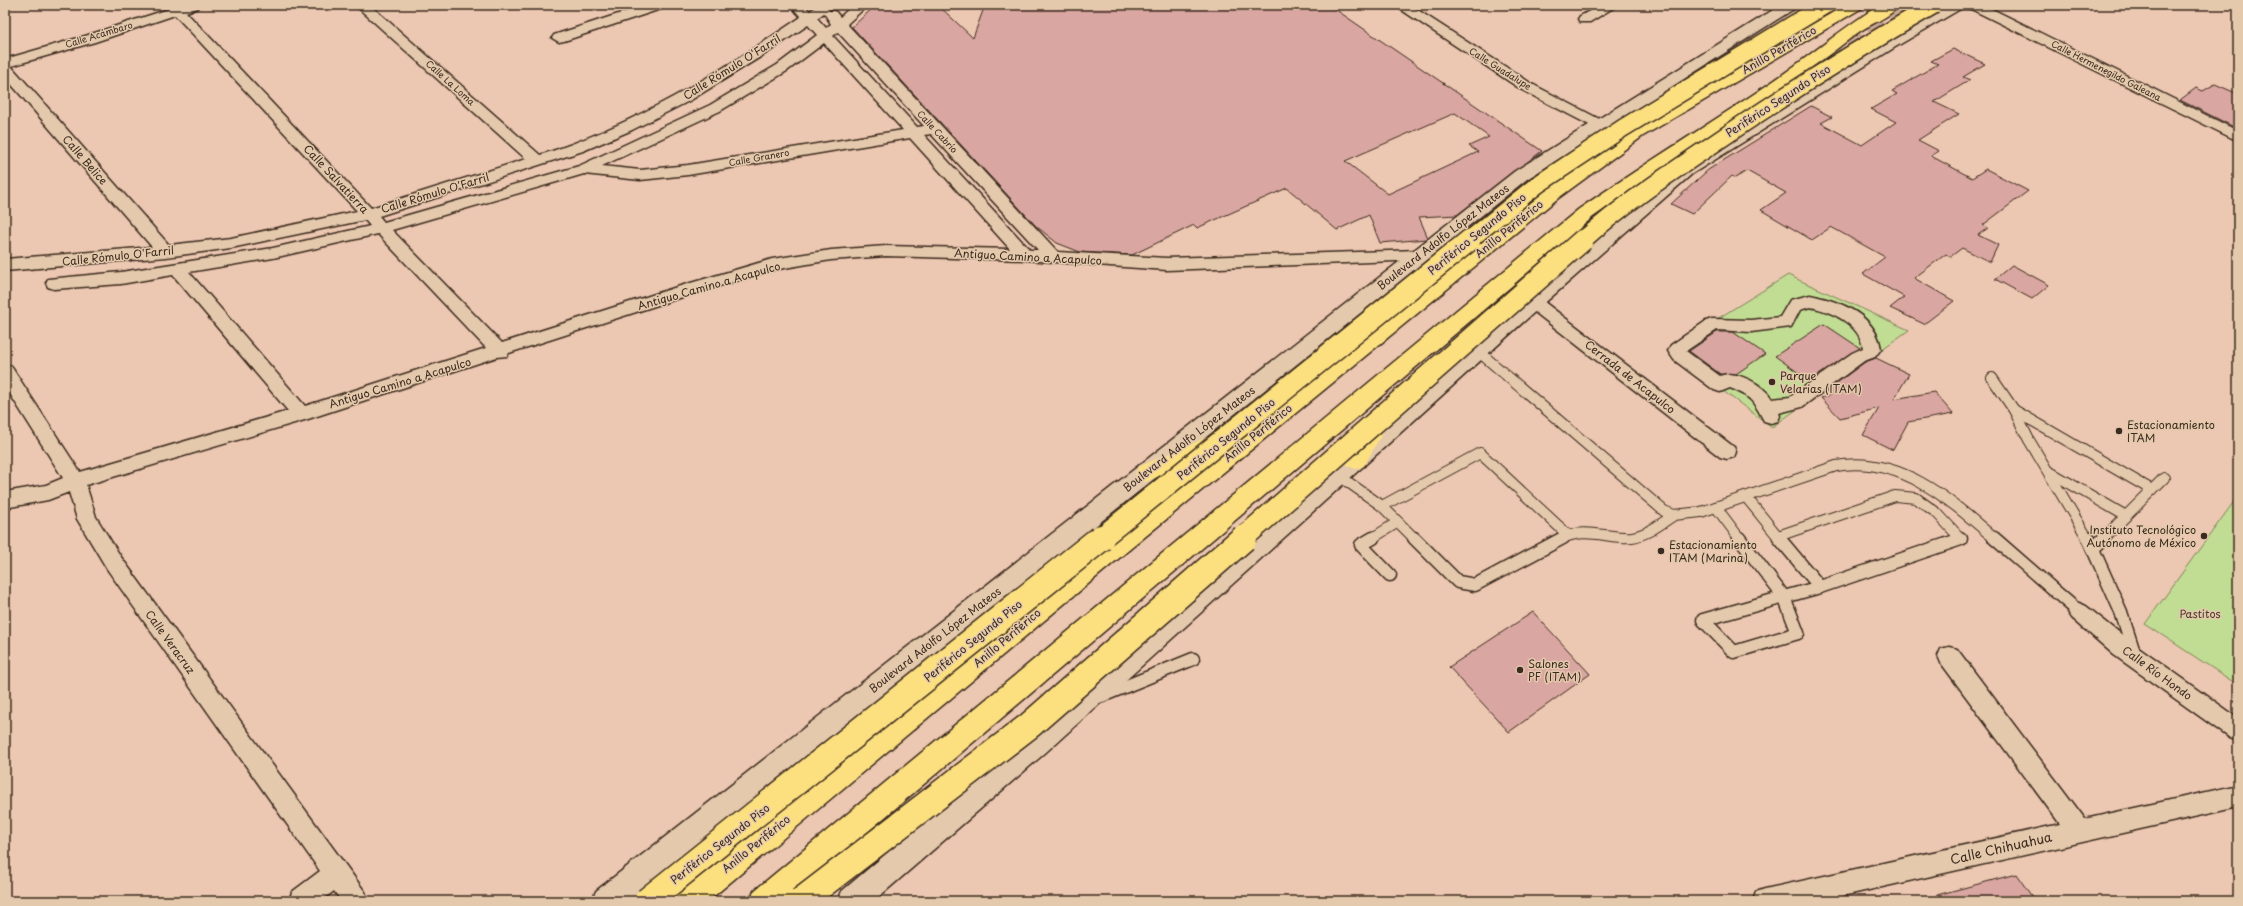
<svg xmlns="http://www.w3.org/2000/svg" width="2243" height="906" font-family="'Playpen Sans',sans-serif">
<rect width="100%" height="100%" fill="#ecc7b1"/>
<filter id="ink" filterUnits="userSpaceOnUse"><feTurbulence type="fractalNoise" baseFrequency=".025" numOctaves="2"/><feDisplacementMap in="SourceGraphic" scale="8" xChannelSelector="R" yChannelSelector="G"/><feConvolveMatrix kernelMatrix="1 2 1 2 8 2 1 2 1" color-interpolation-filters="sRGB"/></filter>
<g filter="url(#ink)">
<g fill="#c1dc93" stroke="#7e8358">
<path d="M1788 275 1909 330 1772 427 1667 350Z"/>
<path d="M2238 496V685L2145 624Z"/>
</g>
<g fill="#daa6a1" stroke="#3b2a1e" fill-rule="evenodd">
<path d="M876 5H938L973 38 985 5H1329L1542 151 1457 215 1419 217 1428 238 1426 239 1380 243 1369 215 1337 230 1287 188 1197 228 1194 225 1132 255 1080 252 1057 243 1036 226 852 27ZM1455 113 1489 137 1469 146 1478 152 1388 194 1345 161Z"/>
<path d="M1953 49 1985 64 1963 77 1970 80 1934 102 1959 114 1918 140 1939 151 1931 156 1972 178 1986 169 2028 191 1983 225 1988 228 1978 235 1998 245 1990 262 1962 248 1950 257 1946 254 1914 278 1954 301 1924 324 1890 308 1904 297 1863 274 1885 257 1831 227 1812 240 1761 210 1786 193 1747 171 1735 178 1732 176 1692 214 1671 204 1708 170 1811 106 1832 117 1821 123 1862 145 1896 122 1871 109 1897 94 1892 91 1938 64 1931 61Z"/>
<path d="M2215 84 2238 94V129L2180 100 2196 88 2203 91Z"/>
<path d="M2012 265 2049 285 2032 299 1995 279Z"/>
<path d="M1824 324 1860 348 1810 381 1775 356Z"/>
<path d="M1717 332H1733L1765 354 1736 374H1720L1689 351Z"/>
<path d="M1876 358 1909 374 1894 399 1934 392 1953 414 1908 422 1893 450 1863 435 1879 408 1840 418 1821 398 1831 395 1826 391 1865 362Z"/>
<path d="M1533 612 1590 674 1509 732 1449 667Z"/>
<path d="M2016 874 2035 901H1938L1937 895Z"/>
</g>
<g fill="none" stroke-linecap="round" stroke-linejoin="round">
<g stroke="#c9a894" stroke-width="17" stroke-dasharray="17 8" stroke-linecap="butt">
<path d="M1825 56 1912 5"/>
<path d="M1753 58 1843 5"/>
</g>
<g stroke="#3b2a1e" stroke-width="10">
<path id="lane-far2" d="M1773 5 1784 10"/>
</g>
<g stroke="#3b2a1e" stroke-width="12">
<g id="lane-far1">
<path d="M1478 351 1664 511 1674 515 1701 512 1836 466C1900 455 1949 499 1995 539"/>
<path d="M1992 378 2014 410 2029 440 2088 539"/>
<path d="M2014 410 2152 490"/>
<path d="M2050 472 2126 516"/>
<path d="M1338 475 1382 506 1415 539"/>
<path d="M1746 497 1780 539"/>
<path d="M1382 506 1480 453 1568 535"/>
<path d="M1716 507 1740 539"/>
<path d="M1778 536 1895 496 1916 498 1937 513 1961 539"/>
<path d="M1371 539 1398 522"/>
<path d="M1561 539C1584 526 1609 539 1632 537 1647 535 1662 523 1674 515"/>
<path d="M2103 539 2164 478"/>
</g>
</g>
<g stroke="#3b2a1e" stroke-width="15">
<g id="lane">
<path d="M1373 538 1361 545 1390 575"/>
<path d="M1414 538 1458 582 1475 585 1563 538"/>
<path d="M1739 538 1784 597"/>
<path d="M1779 538 1820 587"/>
<path d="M1994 538 2079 612"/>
<path d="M2088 538 2121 612 2134 652"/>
<path d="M2094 548 2104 538"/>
<path d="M1784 597 1798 633 1734 652 1703 620Z"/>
<path d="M1784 597 1820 587 1961 539 1960 538"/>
<path d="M1102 696 1193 659"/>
</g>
</g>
<g stroke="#3b2a1e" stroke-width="3">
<g id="street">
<path d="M166 5H200L198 8 186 12 371 208 526 159 355 5H370L540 155C635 125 719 73 801 17L790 5H804L810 11 818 5H834L828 11H835L840 17 853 5H868L847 24 1058 252 1167 258 1420 250 1426 251 1428 255 1426 259 1420 260 1167 270 1025 260 886 256 831 260 773 270 689 295 509 353 507 356 497 357 308 419 86 485 96 517 121 557 365 892 368 901H341L334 891 321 901H289L292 892 320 871 107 569 77 519 69 492 48 500 5 508V492L46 485 63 478 5 386V365L11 366 80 472 288 411 173 275 121 284 54 289 48 287 46 283 48 279 121 272 273 248 370 226 365 220 231 248 166 257 5 271V259L152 247 5 77V59L85 36 169 9ZM824 13 831 24 826 28 817 18ZM175 15 357 211 231 238 169 245 11 66 95 42ZM808 25 817 35 777 65 710 105 579 166 384 222 379 216 583 151 632 130 691 100 770 51ZM838 32 924 126 917 127 833 36ZM824 43 903 130 688 165 640 170 602 166 720 111 787 71ZM931 134 1038 250H1030L924 135ZM910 138 1010 249 886 246 831 250 772 259 677 287 502 343 392 230 584 174 640 180 688 175ZM378 234 486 348 305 406 189 272 273 258Z"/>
<path d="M646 5H666L664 8 564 41 559 42 552 38 554 35Z"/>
<path d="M1394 5H1410L1532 84 1607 123 1609 126 1607 129H1597L1522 90Z"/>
<path d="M1601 5H1618L1590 22H1580L1578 19 1580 16Z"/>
<path d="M1967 5H1984L2238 131V141L1969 8Z"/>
<path d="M1810 295C1840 301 1876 315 1881 349L1875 357 1864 361 1802 407 1779 413 1780 416 1778 421 1771 423 1764 421C1754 402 1751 396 1730 388L1720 392 1714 390 1674 360 1668 351 1671 345 1706 321 1712 319 1751 320 1780 317 1790 300ZM1810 307C1831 311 1860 324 1863 348L1852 353 1790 397 1772 399C1764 385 1736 369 1720 376L1686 351 1717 330 1751 332 1791 327 1800 310Z"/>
<path d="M1533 296 1539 298 1734 447 1736 452 1734 457 1727 459 1720 457 1527 306 1524 302 1527 298Z"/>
<path d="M2079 603 2086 606 2130 641 2238 718V741L2230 738 2114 655 2072 618 2068 612 2072 606Z"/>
<path d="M1949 647 1957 649 2085 819 2238 785V807L1820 901H1753L1756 892 1765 889 2060 824 1941 663 1938 656 1941 649Z"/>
</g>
</g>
<g stroke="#3b2a1e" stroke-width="3">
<g id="secondary">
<path d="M1781 5H1800L1527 179 629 901H592L596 891 1515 171Z"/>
<path d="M1946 5H1965L1962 8 1897 46 1692 174 1540 307 1045 753 874 901H838L842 891 1027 735 1526 297 1680 166 1885 40Z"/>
</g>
</g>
<g stroke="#3b2a1e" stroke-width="3">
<g id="highway">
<path d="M1846 5H1865L1862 8 1643 136 1557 199 1130 549 708 901H672L676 891 1224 447 1146 482 1138 479 1135 473 1138 467 1217 433 1225 435 1228 441 1225 446 1545 191 1631 128Z"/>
<path d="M1880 5H1899C1890 18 1869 24 1856 34 1772 100 1680 156 1593 217L786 901H750L754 891 1579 209C1643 165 1708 125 1772 82 1809 57 1842 28 1880 5Z"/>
<path d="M1378 413 1386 415 1389 421 1364 466 1356 469 1348 466 1345 460 1348 454 1370 415Z"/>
</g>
</g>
<use href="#lane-far2" stroke="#e4c9ac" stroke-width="8"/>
<use href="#lane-far1" stroke="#e4c9ac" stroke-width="10"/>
<use href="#lane" stroke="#e4c9ac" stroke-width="12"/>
<use href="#street" fill="#e4c9ac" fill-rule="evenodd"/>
<use href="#secondary" fill="#e4c9ac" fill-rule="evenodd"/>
<use href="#highway" fill="#fce080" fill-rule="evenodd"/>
<g stroke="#3b2a1e" stroke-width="20" stroke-linecap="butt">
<g id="highway-bridge-far2">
<path d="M1468 241 1537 185 1623 128 1825 5"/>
<path d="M1582 241C1620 207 1663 178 1706 149 1780 98 1856 50 1934 5"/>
</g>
</g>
<g stroke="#3b2a1e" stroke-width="24" stroke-linecap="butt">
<g id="highway-bridge-far1">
<path d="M1100 539 1470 240"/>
<path d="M1242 539 1583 240"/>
</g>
</g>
<g stroke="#3b2a1e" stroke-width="29" stroke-linecap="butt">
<g id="highway-bridge">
<path d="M647 901 1101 538"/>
<path d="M801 901 1030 725 1244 538"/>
</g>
</g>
<use href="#highway-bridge-far2" stroke="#fce080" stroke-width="17"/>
<use href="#highway-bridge-far1" stroke="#fce080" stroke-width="21"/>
<use href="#highway-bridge" stroke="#fce080" stroke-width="26"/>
</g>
</g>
<g fill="#3b2a1e" stroke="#e4c9ac" stroke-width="1.5">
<circle cx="1772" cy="382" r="4"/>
<circle cx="2119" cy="431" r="4"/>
<circle cx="2204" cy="536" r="4"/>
<circle cx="1661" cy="551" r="4"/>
<circle cx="1520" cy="670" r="4"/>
</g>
<g text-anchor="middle" stroke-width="3" stroke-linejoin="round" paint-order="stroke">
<g font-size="9" fill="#3b2a1e" stroke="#e4c9ac">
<text transform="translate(99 35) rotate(-17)" y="3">Calle Acámbaro</text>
<text transform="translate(1500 69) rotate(32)" y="3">Calle Guadalupe</text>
<text transform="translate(2106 71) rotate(27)" y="3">Calle Hermenegildo Galeana</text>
<text transform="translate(450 83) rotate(42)" y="3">Calle La Loma</text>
<text transform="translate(937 132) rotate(47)" y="3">Calle Cabrío</text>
<text transform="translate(759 158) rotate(-10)" y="3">Calle Granero</text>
</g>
<g font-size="11" fill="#3b2a1e" stroke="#e4c9ac">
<text transform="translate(1779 50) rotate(-30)" y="4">Anillo Periférico</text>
<text transform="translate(732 67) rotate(-32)" y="4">Calle Rómulo O'Farril</text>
<text transform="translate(1778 101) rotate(-33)" y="4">Periférico Segundo Piso</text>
<text transform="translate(85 160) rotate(49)" y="4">Calle Belice</text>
<text transform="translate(336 179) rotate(47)" y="4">Calle Salvatierra</text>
<text transform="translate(435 193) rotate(-17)" y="4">Calle Rómulo O'Farril</text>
<text transform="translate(1509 229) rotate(-39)" y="4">Anillo Periférico</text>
<text transform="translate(1477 234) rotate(-39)" y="4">Periférico Segundo Piso</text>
<text transform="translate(1443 237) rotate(-38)" y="4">Boulevard Adolfo López Mateos</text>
<text transform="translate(118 256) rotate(-6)" y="4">Calle Rómulo O'Farril</text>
<text transform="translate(1028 257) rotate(3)" y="4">Antiguo Camino a Acapulco</text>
<text transform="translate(709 286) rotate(-16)" y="4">Antiguo Camino a Acapulco</text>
<text transform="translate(1630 377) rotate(38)" y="4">Cerrada de Acapulco</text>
<text transform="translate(400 383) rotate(-17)" y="4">Antiguo Camino a Acapulco</text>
<text transform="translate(1258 433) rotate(-39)" y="4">Anillo Periférico</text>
<text transform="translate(1189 439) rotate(-38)" y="4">Boulevard Adolfo López Mateos</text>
<text transform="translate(1226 439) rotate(-39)" y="4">Periférico Segundo Piso</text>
<text transform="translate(1007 638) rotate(-40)" y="4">Anillo Periférico</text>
<text transform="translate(935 640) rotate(-38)" y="4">Boulevard Adolfo López Mateos</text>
<text transform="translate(973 641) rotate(-39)" y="4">Periférico Segundo Piso</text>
<text transform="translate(170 642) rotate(54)" y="4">Calle Veracruz</text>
<text transform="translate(2157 673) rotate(36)" y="4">Calle Río Hondo</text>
<text transform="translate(720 844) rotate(-38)" y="4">Periférico Segundo Piso</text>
<text transform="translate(756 844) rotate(-39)" y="4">Anillo Periférico</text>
</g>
<g font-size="11" fill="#3b2a1e" stroke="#e4c9ac" text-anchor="start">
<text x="1780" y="380">Parque<tspan x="1780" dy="13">Velarias (ITAM)</tspan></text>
<text x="2127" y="429">Estacionamiento<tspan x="2127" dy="13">ITAM</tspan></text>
<text x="2196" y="534" text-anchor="end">Instituto Tecnológico<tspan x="2196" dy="13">Autónomo de México</tspan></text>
<text x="1669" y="549">Estacionamiento<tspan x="1669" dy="13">ITAM (Marina)</tspan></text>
<text x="1528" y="668">Salones<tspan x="1528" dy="13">PF (ITAM)</tspan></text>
</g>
<g font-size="11" fill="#483c2a" stroke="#e4c9ac">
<text x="2200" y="618">Pastitos</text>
</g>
<g font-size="13" fill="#3b2a1e" stroke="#e4c9ac">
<text transform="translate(2001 848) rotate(-13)" y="5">Calle Chihuahua</text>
</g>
</g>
<rect width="2243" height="906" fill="none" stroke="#e4c9ac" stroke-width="20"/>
<rect x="10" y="10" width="2223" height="886" fill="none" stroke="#3b2a1e" stroke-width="1.5" filter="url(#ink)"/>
</svg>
